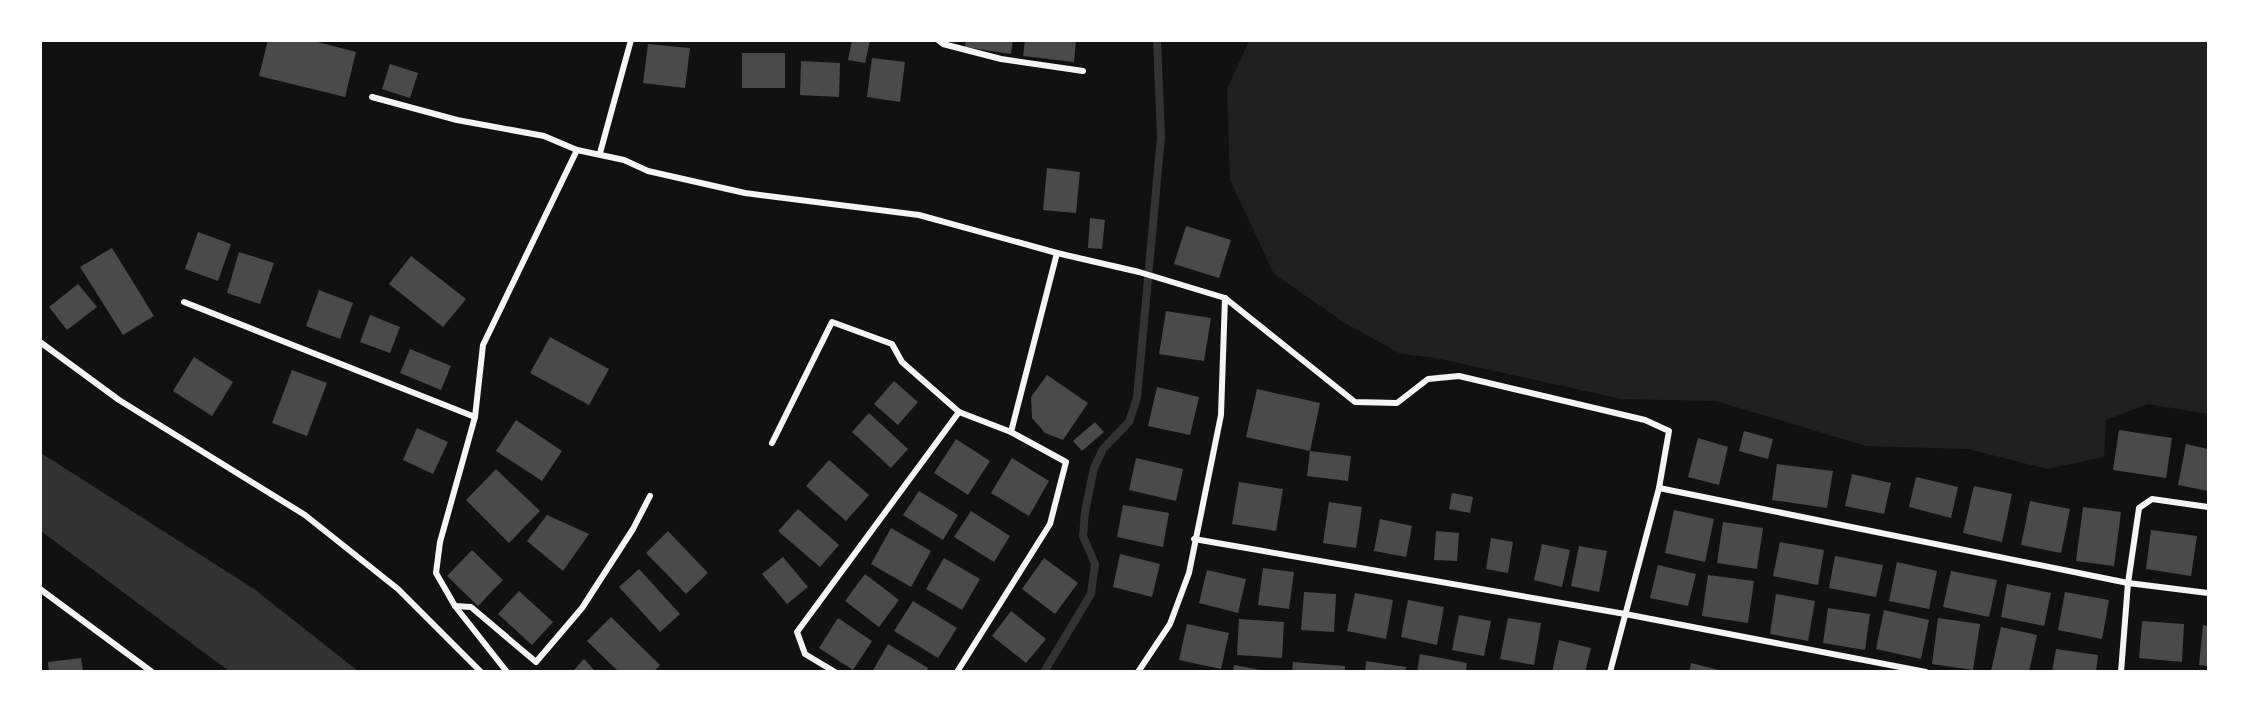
<svg xmlns="http://www.w3.org/2000/svg" width="2249" height="712" font-family="'Source Serif 4',serif">
<rect width="100%" height="100%" fill="#111"/>
<path fill="#202020" d="M1249 41H2208V414L2148 404 2106 420 2104 457 2047 469 1968 449 1866 446 1716 401 1621 399 1436 358 1401 354 1345 323 1274 274 1230 180 1227 89Z"/>
<path fill="#333" d="M41 453 254 589 358 671H229L41 531Z"/>
<g fill="none" stroke-linecap="round" stroke-linejoin="round">
<path stroke="#333" stroke-width="8" d="M1044 672 1091 594 1095 564 1083 536 1085 512 1094 468 1103 449 1129 422 1137 398 1161 137 1157 40"/>
</g>
<g fill="#4a4a4a">
<path d="M268 40H310L356 52 345 97 259 76Z"/>
<path d="M852 40H870L865 63 848 60Z"/>
<path d="M966 40H1013L1011 54 965 47Z"/>
<path d="M1025 40H1076L1074 62 1023 56Z"/>
<path d="M648 44 690 48 685 88 643 83Z"/>
<rect x="742" y="53" width="43" height="35"/>
<path d="M872 58 905 62 900 102 867 97Z"/>
<path d="M801 61 840 63 839 97 800 95Z"/>
<path d="M390 64 418 73 410 98 382 89Z"/>
<path d="M1047 168 1080 172 1076 213 1043 210Z"/>
<path d="M1090 218 1105 220 1102 249 1088 248Z"/>
<path d="M1186 226 1231 240 1219 278 1174 264Z"/>
<path d="M198 232 231 244 218 281 185 269Z"/>
<path d="M112 248 154 316 123 335 80 267Z"/>
<path d="M239 252 274 263 260 304 227 293Z"/>
<path d="M411 256 466 299 443 327 389 284Z"/>
<path d="M78 284 97 307 67 330 49 307Z"/>
<path d="M319 290 353 303 340 339 306 326Z"/>
<path d="M1166 311 1211 318 1204 361 1159 354Z"/>
<path d="M370 315 400 327 390 353 360 342Z"/>
<path d="M550 337 609 369 589 405 530 373Z"/>
<path d="M410 349 451 366 441 390 400 373Z"/>
<path d="M194 357 233 382 212 416 173 391Z"/>
<path d="M292 370 327 383 307 436 272 423Z"/>
<path d="M1047 375 1088 403 1063 440 1045 433 1032 418 1031 397Z"/>
<path d="M894 381 918 402 898 425 874 404Z"/>
<path d="M1157 387 1199 397 1190 435 1148 426Z"/>
<path d="M1257 389 1320 403 1310 451 1351 456 1348 481 1307 476 1310 451 1246 437Z"/>
<path d="M869 413 908 449 891 468 852 432Z"/>
<path d="M516 420 562 451 542 481 496 451Z"/>
<path d="M1095 422 1104 432 1082 451 1073 441Z"/>
<path d="M417 428 448 442 433 474 403 460Z"/>
<path d="M2119 430 2172 438 2166 478 2113 470Z"/>
<path d="M1744 431 1773 439 1768 459 1739 451Z"/>
<path d="M1698 438 1728 447 1719 485 1688 477Z"/>
<path d="M956 439 990 461 968 495 934 473Z"/>
<path d="M2186 444 2208 449V491L2178 485Z"/>
<path d="M1012 458 1049 481 1029 516 991 493Z"/>
<path d="M1136 458 1183 469 1176 501 1129 490Z"/>
<path d="M829 460 869 495 846 521 806 486Z"/>
<path d="M1777 464 1833 471 1827 508 1772 500Z"/>
<path d="M496 469 540 511 509 543 466 500Z"/>
<path d="M1852 474 1891 483 1884 514 1845 506Z"/>
<path d="M1916 477 1958 487 1951 518 1909 507Z"/>
<path d="M1239 482 1283 489 1276 531 1232 524Z"/>
<path d="M1974 486 2012 494 2002 542 1963 533Z"/>
<path d="M919 491 958 515 943 540 903 515Z"/>
<path d="M1452 493 1473 497 1470 513 1449 509Z"/>
<path d="M2030 501 2070 509 2061 553 2021 545Z"/>
<path d="M1329 502 1362 507 1356 548 1323 543Z"/>
<path d="M1123 505 1169 513 1163 547 1117 537Z"/>
<path d="M2083 507 2121 512 2114 566 2076 561Z"/>
<path d="M798 509 839 545 820 567 778 531Z"/>
<path d="M1674 510 1714 519 1705 562 1665 553Z"/>
<path d="M971 511 1010 536 994 562 954 537Z"/>
<path d="M547 515 589 534 563 571 527 541Z"/>
<path d="M1380 519 1412 526 1406 557 1374 551Z"/>
<path d="M1723 522 1763 528 1757 569 1717 563Z"/>
<path d="M891 528 931 551 911 587 871 564Z"/>
<path d="M2151 530 2197 536 2191 576 2146 569Z"/>
<path d="M668 531 708 573 686 594 646 553Z"/>
<path d="M1436 531 1459 533 1457 561 1434 560Z"/>
<path d="M1491 538 1513 542 1508 573 1486 569Z"/>
<path d="M1780 542 1824 550 1818 585 1773 576Z"/>
<path d="M1542 544 1570 550 1562 587 1534 580Z"/>
<path d="M1579 546 1607 551 1599 592 1571 586Z"/>
<path d="M472 550 503 580 478 606 447 576Z"/>
<path d="M1120 554 1160 564 1152 597 1113 587Z"/>
<path d="M1835 556 1883 565 1876 597 1829 588Z"/>
<path d="M783 557 808 587 787 604 762 574Z"/>
<path d="M944 558 980 579 962 610 926 589Z"/>
<path d="M1044 558 1078 583 1055 614 1022 589Z"/>
<path d="M1897 562 1937 571 1929 609 1889 601Z"/>
<path d="M1658 565 1696 574 1688 606 1650 598Z"/>
<path d="M1263 568 1294 572 1289 609 1258 605Z"/>
<path d="M639 569 680 614 660 632 619 587Z"/>
<path d="M1207 570 1246 579 1238 613 1199 603Z"/>
<path d="M1951 571 1997 580 1989 617 1943 607Z"/>
<path d="M865 574 899 600 879 627 845 601Z"/>
<path d="M1708 575 1754 581 1748 623 1702 616Z"/>
<path d="M2007 584 2051 593 2044 626 2001 617Z"/>
<path d="M519 591 553 622 532 645 498 614Z"/>
<path d="M1304 592 1336 594 1334 632 1301 630Z"/>
<path d="M2065 592 2109 600 2102 639 2058 630Z"/>
<path d="M1355 593 1393 600 1386 639 1347 631Z"/>
<path d="M1776 594 1815 601 1808 641 1770 634Z"/>
<path d="M1408 600 1444 607 1437 645 1401 637Z"/>
<path d="M913 601 957 628 938 658 894 631Z"/>
<path d="M1828 608 1870 614 1865 650 1823 643Z"/>
<path d="M1884 610 1929 620 1921 659 1876 649Z"/>
<path d="M1011 611 1046 639 1026 663 992 636Z"/>
<path d="M1459 615 1491 621 1484 656 1452 650Z"/>
<path d="M611 617 660 665 654 672H619L587 641Z"/>
<path d="M838 618 872 641 853 670 819 648Z"/>
<path d="M1508 618 1541 623 1534 665 1500 659Z"/>
<path d="M1938 618 1980 624 1973 670 1932 664Z"/>
<path d="M1239 619 1284 622 1282 658 1237 655Z"/>
<path d="M2142 621 2184 624 2182 662 2139 658Z"/>
<path d="M1187 624 1229 633 1221 669 1179 660Z"/>
<path d="M2203 625 2208 626V666L2199 665Z"/>
<path d="M2001 627 2037 635 2029 672 1991 671Z"/>
<path d="M1559 640 1591 648 1585 672H1552Z"/>
<path d="M888 644 928 668 926 672H872Z"/>
<path d="M2056 649 2098 655 2096 672H2052Z"/>
<path d="M1420 654 1467 663 1466 672H1417Z"/>
<path d="M81 658 83 672H49L48 662Z"/>
<path d="M584 659 596 672H572Z"/>
<path d="M1366 661 1406 667 1405 672H1365Z"/>
<path d="M1293 662 1345 666V672H1292Z"/>
<path d="M1691 663 1723 671V672H1689Z"/>
<path d="M1234 665 1261 670V672H1233Z"/>
</g>
<g fill="none" stroke-linecap="round" stroke-linejoin="round">
<g stroke="#f5f5f5" stroke-width="6">
<path d="M938 40 943 44 1001 59 1083 71"/>
<path d="M372 97 457 120 544 136 577 150"/>
<path d="M600 153 631 40"/>
<path d="M184 302 475 417"/>
<path d="M40 342 119 400 305 515 398 589 481 672"/>
<path d="M772 443 832 322 892 344 902 362 959 412 1011 432"/>
<path d="M1659 488 2128 583 2208 593"/>
<path d="M1194 539 1625 614 1926 672"/>
<path d="M40 589 152 672"/>
<path d="M455 606 471 607 536 662 582 608 633 529 650 496"/>
<path d="M507 672 455 606 436 573 440 542 475 417 483 345 577 150 624 160 648 171 745 193 919 215 1057 253 1139 272 1225 298 1355 402 1397 403 1428 379 1459 376 1645 420 1669 431 1659 488 1610 672"/>
<path d="M835 672 805 654 797 632 959 412"/>
<path d="M957 672 1050 524 1066 462 1011 432 1057 253"/>
<path d="M1138 672 1170 624 1189 573 1221 415 1225 298"/>
<path d="M2121 672 2128 583 2139 508 2152 499 2208 507"/>
</g>
</g>
<rect width="2249" height="712" fill="none" stroke="#ffffff" stroke-width="84"/>
</svg>
